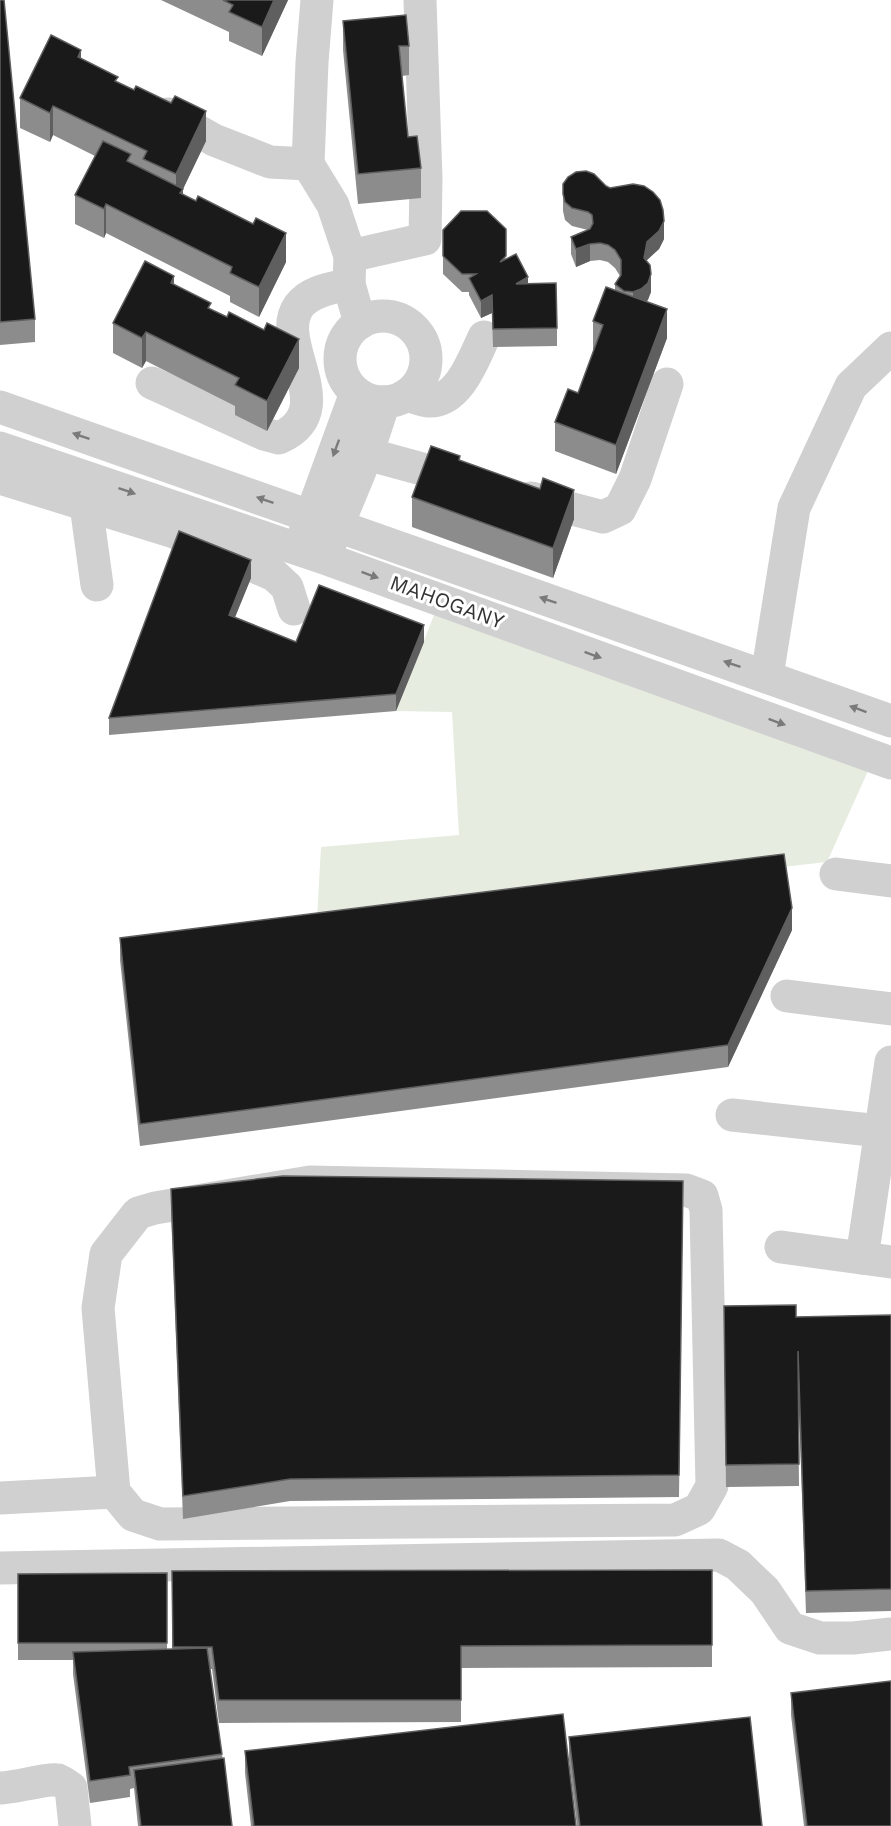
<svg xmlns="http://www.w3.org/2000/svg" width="891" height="1826" font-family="'Work Sans',sans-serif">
<rect width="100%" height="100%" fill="#fff"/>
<path fill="#e6ecdf" d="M434 615 868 771 827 862 317 919 321 847 459 835 452 712 396 711Z"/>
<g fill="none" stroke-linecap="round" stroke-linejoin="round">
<g stroke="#d0d0d0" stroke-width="33">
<path d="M317 0 312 62 308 164 333 205 350 256 349 284 360 323"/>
<path d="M168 114 214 140 270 162 308 164"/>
<path d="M350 256 425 239 426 179 420 0"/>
<circle cx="383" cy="359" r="43"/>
<path d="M152 383 264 434 279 438C343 410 272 343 299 306 310 291 333 288 349 284"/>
<path d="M407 395C414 397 422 401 429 401 459 402 474 358 484 337"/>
<path d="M0 407 891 721"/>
<path d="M0 448 324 558 891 763"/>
<path d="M367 454 466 481"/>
<path d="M0 478 174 532 274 575 287 587 294 609"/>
<path d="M531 498 603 517 620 509 635 479 667 384"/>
<path d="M86 505 97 585"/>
<path d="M303 538 356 393"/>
<path d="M329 546 367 454 384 402"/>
<path d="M767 676 794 508 851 386 891 348"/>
<path d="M836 874 891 881"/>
<path d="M787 996 891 1009"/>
<path d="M732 1115 880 1131"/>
<path d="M310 1182 686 1190 702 1196 706 1210 712 1486 699 1509 675 1520 160 1524 133 1515 114 1492 98 1308 106 1254 138 1213 155 1208Z"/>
<path d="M781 1247 891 1262"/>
<path d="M862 1258 891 1062"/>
<path d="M0 1498 114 1492"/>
<path d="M0 1568 719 1555 738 1565 765 1591 790 1628 820 1638H853L891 1634"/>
<path d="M0 1788C14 1788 48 1778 58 1780 63 1782 67 1785 71 1788L75 1826"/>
</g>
</g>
<g fill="#8c8c8c">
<path d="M0 0 35 319V342L0 345Z"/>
<path d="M161 0H288L262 56 229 41V32Z"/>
<path d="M343 21 409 46V75L402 76 408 137 421 168V198L358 204 343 50Z"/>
<path d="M81 59 206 141 183 189V195L286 262 259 317 230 302V296L106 233 104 238 75 224V195L95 156 53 135 50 142 20 128V98Z"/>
<path d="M606 186 664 239 659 249 647 260 651 292 646 301 667 338 616 474 555 451V422L578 393 594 351 593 350V321L615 290V284L620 276 615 268 608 262 600 260 590 261 576 267 571 254V237L588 230 572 226 565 220 563 211V194Z"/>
<path d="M443 230 506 259 528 283 557 328V346L493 347 492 313 481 318 469 295V292H462L443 274Z"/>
<path d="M174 285 299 368 267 431 235 415V406L146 361 142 368 113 353V323Z"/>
<path d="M460 460 574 519 553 578 412 527V497Z"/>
<path d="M251 578 235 617 296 642H424L396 711 109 735V718Z"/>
<path d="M792 930 728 1067 140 1146 120 960V938Z"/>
<path d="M683 1181 679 1497 290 1501 183 1519 171 1212V1189Z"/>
<path d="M724 1306 796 1317 891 1315V1611L806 1613 798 1380 799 1486 726 1487Z"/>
<path d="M712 1570V1667L461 1668V1722L219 1723 212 1669H210L232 1826H138L134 1788 130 1789V1797L90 1803 73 1674V1660H18V1574L167 1573V1649H172V1571Z"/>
<path d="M791 1693 891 1826H804L791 1715Z"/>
<path d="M569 1737 762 1826H577L569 1760Z"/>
<path d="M245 1751 576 1826H251L245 1773Z"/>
</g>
<g fill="#5f5f5f">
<path d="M274 0H288L262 56V27Z"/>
<path d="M81 50V79L78 57Z"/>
<path d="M53 106V135L50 142V113Z"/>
<path d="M206 111V141L183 189V218L176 204V174Z"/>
<path d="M106 204V233L104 238V209Z"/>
<path d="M664 221V239L659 249 647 260 644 275V258L647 242Z"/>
<path d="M286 233V262L259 317V287Z"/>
<path d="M590 244V261L576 267V249Z"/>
<path d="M651 274V292L648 300 641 307 633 310V292Z"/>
<path d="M174 276V305L171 283Z"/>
<path d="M528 277V295L516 284Z"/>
<path d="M492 295V313L481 318V301Z"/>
<path d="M667 309V338L616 474V445Z"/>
<path d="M146 332V361L142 368V338Z"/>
<path d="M299 339V368L267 431V401Z"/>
<path d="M574 490V519L553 578V548Z"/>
<path d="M251 560V578L229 632V615Z"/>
<path d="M424 625V642L396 711V694Z"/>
<path d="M792 908V930L728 1067V1045Z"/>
</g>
<g fill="#1a1a1a" stroke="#5f5f5f" stroke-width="1.5">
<path d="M0 0H4L35 319 0 322Z"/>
<path d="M223 0H274L262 27 229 12 233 5Z"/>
<path d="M406 15 409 46H399L408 137 417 136 421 168 358 174 343 21Z"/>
<path d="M51 35 81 50 78 57 118 77 115 81 134 90 136 86 171 103 175 96 206 111 176 174 143 159 147 151 53 106 50 113 20 98Z"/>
<path d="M103 141 131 154 127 161 183 189 180 193 196 201 198 196 253 224 256 218 286 233 259 287 230 273 232 267 106 204 104 209 75 195Z"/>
<path d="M586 171 594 174 606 186 610 188 633 184 644 186 653 192 660 200 663 210 664 221 659 231 647 242 644 258 650 265 651 274 648 283 641 289 633 292 624 291 615 284 621 275V260L615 250 608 245 600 243 590 244 576 249 571 237 590 229 593 223 592 215 588 212 572 208 565 202 563 194V184L568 177 576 172Z"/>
<path d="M461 211H487L506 229V256L500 262 516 254 528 277 516 284 556 283 557 328 493 329 492 295 481 301 469 278 476 274H462L443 256V230Z"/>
<path d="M145 261 174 276 171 283 211 303 208 308 227 317 229 312 264 330 267 323 299 339 267 401 235 385 239 378 146 332 142 338 113 323Z"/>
<path d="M606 287 667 309 616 445 555 422 568 389 578 393 603 325 593 321Z"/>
<path d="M431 446 460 456 459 460 540 489 543 478 574 490 553 548 412 497Z"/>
<path d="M179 531 251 560 229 615 296 642 319 585 424 625 396 694 109 718Z"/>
<path d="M784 854 792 908 728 1045 140 1124 120 938Z"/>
<path d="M283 1176 683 1181 679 1475 290 1479 183 1496 171 1189Z"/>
<path d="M796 1305V1317L891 1315V1589L806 1591 798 1351 799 1464 726 1465 724 1306Z"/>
<path d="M712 1570V1645L461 1646V1700H219L212 1647H173L172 1571Z"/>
<path d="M167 1573V1643H18V1574Z"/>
<path d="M207 1648 222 1754 129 1767 130 1775 90 1781 73 1652Z"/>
<path d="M891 1681V1826H807L791 1693Z"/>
<path d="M563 1714 576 1826H254L245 1751Z"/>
<path d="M750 1717 762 1826H580L569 1737Z"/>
<path d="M224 1758 232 1826H141L134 1770Z"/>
</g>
<defs><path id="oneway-solid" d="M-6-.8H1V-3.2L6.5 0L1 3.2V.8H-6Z" transform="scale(1.5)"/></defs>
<g fill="#7a7a7a">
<use href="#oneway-solid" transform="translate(81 436) rotate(-161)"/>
<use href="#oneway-solid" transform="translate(336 448) rotate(110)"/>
<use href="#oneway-solid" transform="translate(127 491) rotate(19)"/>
<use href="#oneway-solid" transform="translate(265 500) rotate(-161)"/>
<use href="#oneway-solid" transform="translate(370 575) rotate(20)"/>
<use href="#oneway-solid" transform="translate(548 600) rotate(-161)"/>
<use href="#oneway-solid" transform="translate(593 655) rotate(20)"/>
<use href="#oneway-solid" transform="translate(732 664) rotate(-161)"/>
<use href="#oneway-solid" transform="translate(858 709) rotate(-160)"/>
<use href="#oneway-solid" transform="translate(777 722) rotate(20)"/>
</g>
<g text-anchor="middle" stroke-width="6" stroke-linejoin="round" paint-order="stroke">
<g font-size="21" fill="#333" stroke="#fff">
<text transform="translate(447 602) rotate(20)" y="7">MAHOGANY</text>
</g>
</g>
</svg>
